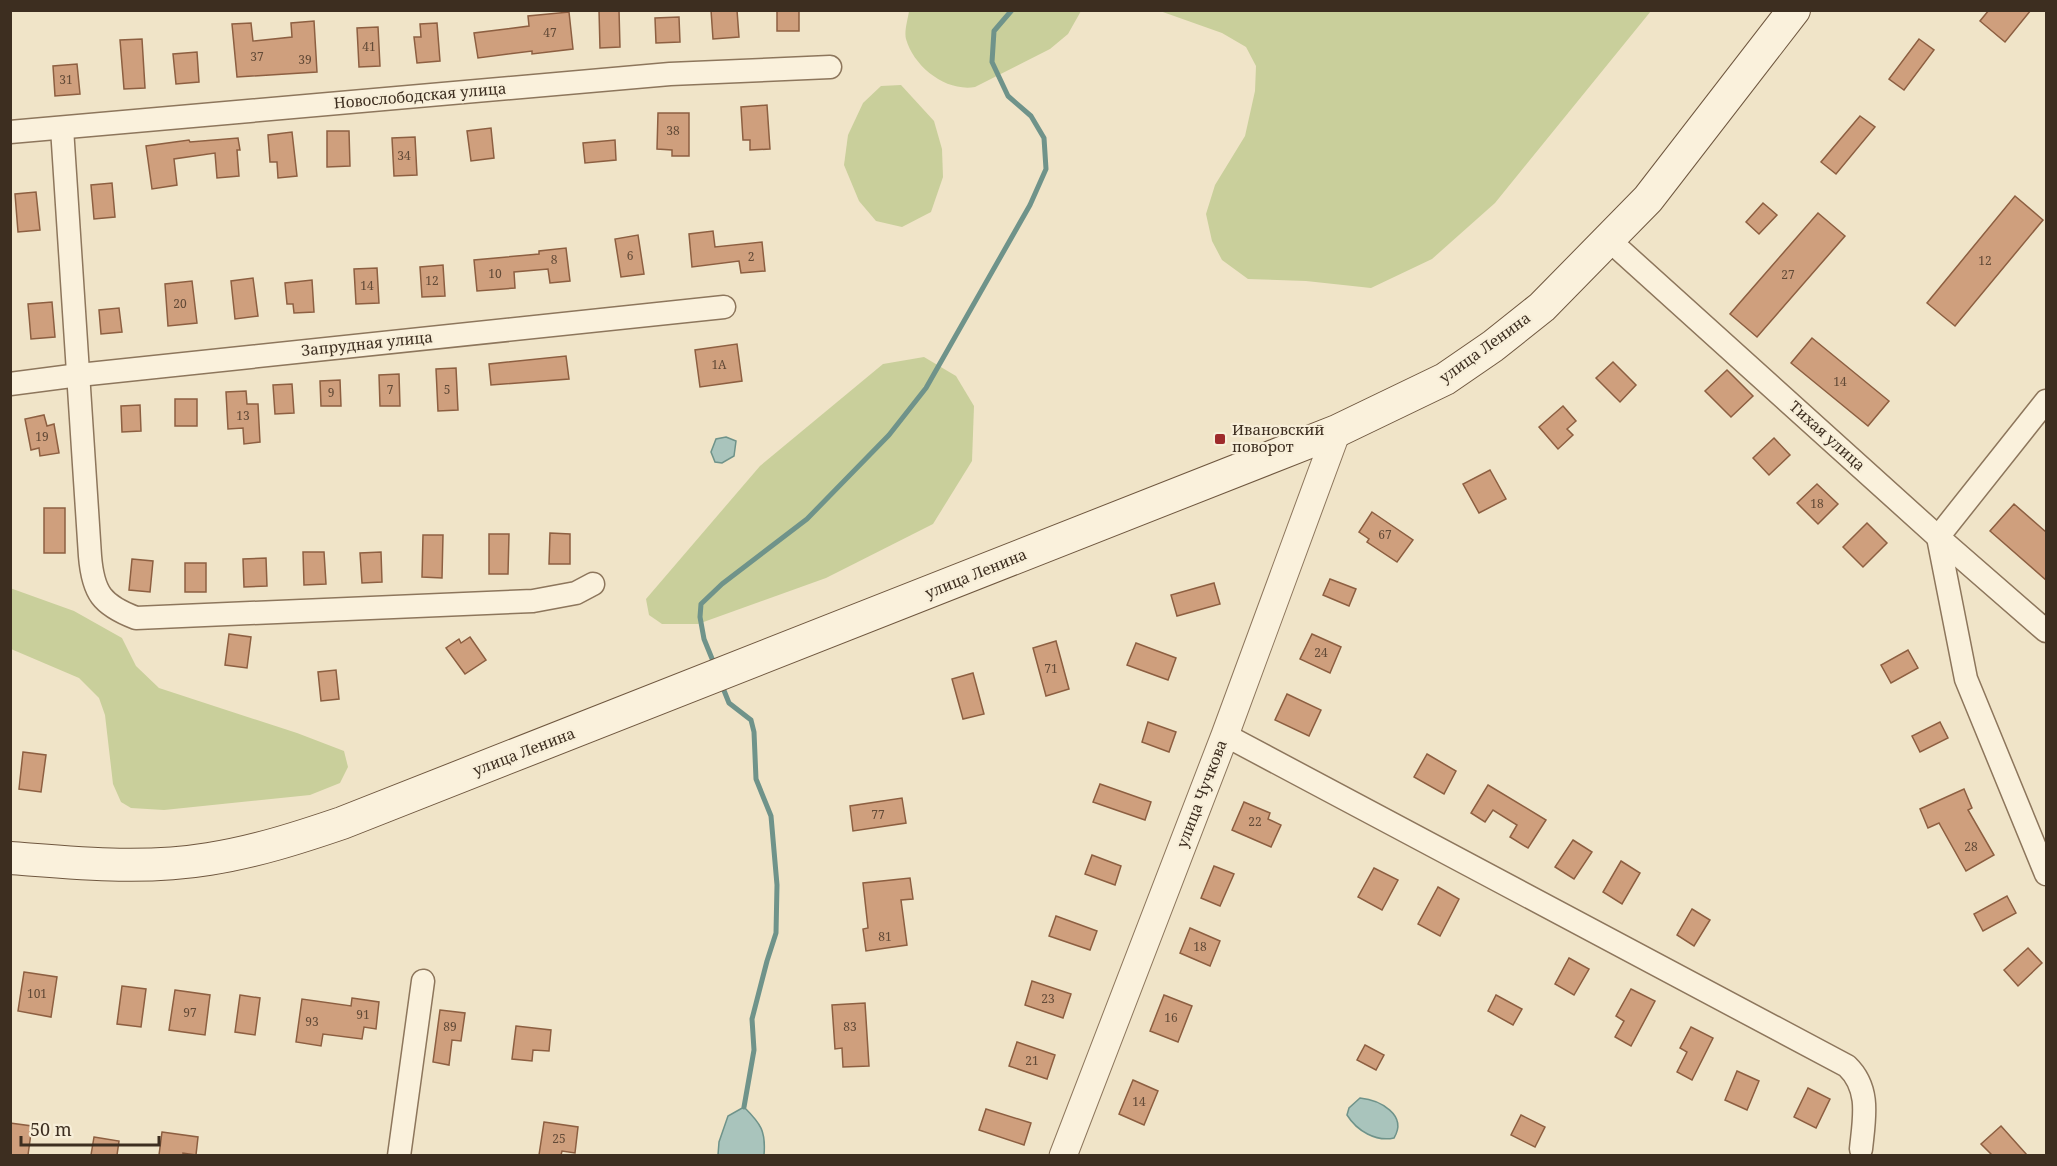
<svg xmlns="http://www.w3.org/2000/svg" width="2057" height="1166" font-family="'Noto Serif',serif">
<rect width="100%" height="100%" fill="#f0e4c8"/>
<g fill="#c9cf9b">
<path d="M909 11V10L1081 11 1068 34 1050 49 975 87C946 92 914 67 906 39 904 31 908 19 909 11Z"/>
<path d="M1160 11H1651L1495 203 1432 259 1371 288 1306 281 1248 279 1222 260 1212 241 1206 214 1215 185 1245 136 1255 91 1256 66 1246 47 1222 33Z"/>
<path d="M901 85 934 121 942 149 943 177 931 212 902 227 876 221 859 201 844 165 848 135 863 103 881 86Z"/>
<path d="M924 357 956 376 974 406 972 461 933 524 826 578 698 624H662L649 615 646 599 760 466 883 364Z"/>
<path d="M10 588 74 611 122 638 136 666 159 688 297 733 344 751 348 767 340 783 310 795 164 810 131 808 121 802 113 784 105 715 99 698 79 678 11 649Z"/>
</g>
<g fill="#a9c4bc" stroke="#6f938a" stroke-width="1.5">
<path d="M726 437 736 441 734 456 722 463 715 462 711 452 716 439Z"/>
<path d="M1360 1098C1380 1100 1408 1115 1394 1138 1376 1142 1357 1131 1347 1115L1349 1108Z"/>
<path d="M744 1107C761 1124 766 1131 764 1155H718L719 1142 728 1116Z"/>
</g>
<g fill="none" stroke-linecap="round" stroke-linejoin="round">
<g stroke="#6f938a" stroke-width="5">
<path d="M715 666 704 639 700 617 701 604 722 584 807 519 889 435 926 388 1030 205 1046 169 1044 138 1031 116 1008 96 992 62 994 31 1012 10"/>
<path d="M721 683 729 703 751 720 754 732 756 779 771 816 777 885 776 933 767 961 752 1019 754 1050 744 1107"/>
</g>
</g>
<g fill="#cf9f7d" stroke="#8d5f41" stroke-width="1.5">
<path d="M599 10H619L620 47 600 48Z"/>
<path d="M711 10H737L739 37 713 39Z"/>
<rect x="777" y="10" width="22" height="21"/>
<path d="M1989 10H2031L2005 42 1980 21Z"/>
<path d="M569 12 573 49 532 54V51L478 58 474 33 529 26 528 16Z"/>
<path d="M679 17 680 42 656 43 655 18Z"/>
<path d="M314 21 317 72 237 77 232 24 251 23 253 41 292 37 291 23Z"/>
<path d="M437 23 440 61 417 63 414 37H421L420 24Z"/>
<path d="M378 27 380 66 359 67 357 28Z"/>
<path d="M142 39 145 88 124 89 120 40Z"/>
<path d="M1919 39 1934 50 1904 90 1889 79Z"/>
<path d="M197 52 199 82 176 84 173 54Z"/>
<path d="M77 64 80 94 55 96 53 66Z"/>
<path d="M767 105 770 149 750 150V140H743L741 107Z"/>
<path d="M658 113H689V156H672V150L657 149Z"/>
<path d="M1860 116 1875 127 1836 174 1821 162Z"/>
<path d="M491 128 494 158 471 161 467 131Z"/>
<path d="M327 131H349L350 166 327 167Z"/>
<path d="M292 132 297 176 278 178 277 162H270L268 135Z"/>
<path d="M415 137 417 175 394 176 392 138Z"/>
<path d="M238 138 240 150H237L239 176 217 178 215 153 174 159 177 185 152 189 146 146 189 140 190 142Z"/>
<path d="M615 140 616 160 585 163 583 143Z"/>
<path d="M112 183 115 217 94 219 91 185Z"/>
<path d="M36 192 40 230 18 232 15 194Z"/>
<path d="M2015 196 2043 220 1955 326 1927 303Z"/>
<path d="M1763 203 1777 215 1759 234 1746 222Z"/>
<path d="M1818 213 1845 236 1757 337 1730 314Z"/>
<path d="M713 231 715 247 762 242 765 271 741 273 739 261 692 267 689 234Z"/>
<path d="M638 235 644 274 621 277 615 239Z"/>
<path d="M566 248 570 281 550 283 548 269 514 272 515 288 477 291 474 260 539 254V251Z"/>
<path d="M443 265 445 296 422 297 420 267Z"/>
<path d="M377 268 379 303 356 304 354 269Z"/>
<path d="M253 278 258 316 235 319 231 281Z"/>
<path d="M312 280 314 312 294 313 293 304H287L285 283Z"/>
<path d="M192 281 197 323 168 326 165 284Z"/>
<path d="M52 302 55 337 31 339 28 304Z"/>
<path d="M119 308 122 332 101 334 99 310Z"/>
<path d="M1812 338 1889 401 1868 426 1791 363Z"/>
<path d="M737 344 742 381 700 387 695 350Z"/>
<path d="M566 356 569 379 491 385 489 364Z"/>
<path d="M1613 362 1636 385 1620 402 1596 378Z"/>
<path d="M456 368 458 410 438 411 436 369Z"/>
<path d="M1727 370 1753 396 1731 417 1705 391Z"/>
<path d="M399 374 400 406H380L379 375Z"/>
<path d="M340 380 341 406H321L320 381Z"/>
<path d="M292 384 294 413 275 414 273 385Z"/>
<path d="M246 391 247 404H258L260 442 244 444 243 428 228 429 226 392Z"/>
<rect x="175" y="399" width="22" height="27"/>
<path d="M140 405 141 431 122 432 121 406Z"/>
<path d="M1563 406 1576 421 1567 429 1573 435 1558 449 1539 427Z"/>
<path d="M44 415 47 426 54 424 59 453 40 456 39 448 31 450 25 419Z"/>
<path d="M1774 438 1790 455 1769 475 1753 458Z"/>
<path d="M1490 470 1506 499 1479 513 1463 484Z"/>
<path d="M1817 484 1838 504 1818 524 1797 503Z"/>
<path d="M2014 504 2046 532V580L1990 531Z"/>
<rect x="44" y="508" width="21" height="45"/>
<path d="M1372 512 1413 540 1397 562 1367 542 1369 539 1359 532Z"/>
<path d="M1867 523 1887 543 1863 567 1843 547Z"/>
<path d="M550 533 570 534V564H549Z"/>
<path d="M489 534H509L508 574H489Z"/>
<path d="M423 535H443L442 578 422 577Z"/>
<path d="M303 552H324L326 584 304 585Z"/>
<path d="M381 552 382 582 362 583 360 553Z"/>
<path d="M266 558 267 586 244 587 243 559Z"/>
<path d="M132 559 153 561 150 592 129 590Z"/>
<rect x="185" y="563" width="21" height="29"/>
<path d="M1330 579 1356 589 1349 606 1323 595Z"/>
<path d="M1214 583 1220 604 1177 616 1171 595Z"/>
<path d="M229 634 251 637 247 668 225 665Z"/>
<path d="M1312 634 1341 647 1330 673 1300 659Z"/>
<path d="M470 637 486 660 465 674 446 648 459 639 461 643Z"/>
<path d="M1056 641 1069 689 1046 696 1033 648Z"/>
<path d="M1136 643 1176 658 1168 680 1127 665Z"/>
<path d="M1908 650 1918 668 1891 683 1881 665Z"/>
<path d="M336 670 339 699 321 701 318 672Z"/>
<path d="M973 673 984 714 963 719 952 679Z"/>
<path d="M1287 694 1321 710 1309 736 1275 720Z"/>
<path d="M1148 722 1176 732 1169 752 1142 742Z"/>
<path d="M1940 722 1948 738 1920 752 1912 736Z"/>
<path d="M23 752 46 755 41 792 19 789Z"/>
<path d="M1427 754 1456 771 1444 794 1414 777Z"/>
<path d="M1100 784 1151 802 1145 820 1093 802Z"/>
<path d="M1488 785 1546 820 1528 848 1510 837 1517 825 1493 810 1485 822 1471 813Z"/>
<path d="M1964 789 1972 808 1968 810 1994 855 1966 871 1939 823 1928 828 1920 809Z"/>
<path d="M902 798 906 823 853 831 850 806Z"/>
<path d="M1244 802 1270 813 1268 819 1281 825 1271 847 1232 830Z"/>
<path d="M1573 840 1592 852 1574 879 1555 867Z"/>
<path d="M1092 855 1121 866 1115 885 1085 874Z"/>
<path d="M1621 861 1640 873 1622 904 1603 892Z"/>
<path d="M1214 866 1234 874 1220 906 1201 898Z"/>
<path d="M1374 868 1398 880 1382 910 1358 897Z"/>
<path d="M910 878 913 899 901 900 907 945 866 951 863 929 868 928 863 883Z"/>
<path d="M1438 887 1459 899 1440 936 1418 924Z"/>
<path d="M2007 896 2016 913 1983 931 1974 914Z"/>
<path d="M1692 909 1710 920 1694 946 1677 935Z"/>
<path d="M1056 916 1097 931 1090 950 1049 936Z"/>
<path d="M1190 928 1220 941 1210 966 1180 953Z"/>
<path d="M2028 948 2042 963 2018 986 2004 970Z"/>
<path d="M1569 958 1589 969 1574 995 1555 984Z"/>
<path d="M24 972 57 977 51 1017 18 1011Z"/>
<path d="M1032 981 1071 994 1063 1018 1025 1005Z"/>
<path d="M122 986 146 989 141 1027 117 1024Z"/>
<path d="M1631 989 1655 1001 1631 1046 1615 1037 1624 1021 1616 1016Z"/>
<path d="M175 990 210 995 205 1035 169 1030Z"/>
<path d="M240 995 260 998 255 1035 235 1032Z"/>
<path d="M1164 995 1192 1006 1178 1042 1150 1031Z"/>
<path d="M1496 995 1522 1009 1513 1025 1488 1011Z"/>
<path d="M352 998 379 1002 376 1029 364 1027 362 1039 323 1034 321 1046 296 1042 302 999 351 1006Z"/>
<path d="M865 1003 869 1066 843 1067 842 1048 835 1049 832 1005Z"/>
<path d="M440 1010 465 1013 461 1041 452 1040 449 1065 433 1062Z"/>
<path d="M516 1026 551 1030 549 1051 533 1050 532 1061 512 1059Z"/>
<path d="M1691 1027 1713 1038 1692 1080 1677 1072 1687 1052 1680 1048Z"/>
<path d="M1017 1042 1055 1055 1047 1079 1009 1066Z"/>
<path d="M1365 1045 1384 1055 1376 1070 1357 1060Z"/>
<path d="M1737 1071 1759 1081 1747 1110 1725 1100Z"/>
<path d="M1133 1080 1158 1091 1144 1125 1119 1114Z"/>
<path d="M1808 1088 1830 1099 1816 1128 1794 1117Z"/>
<path d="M986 1109 1031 1123 1024 1145 979 1130Z"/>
<path d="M1521 1115 1545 1127 1535 1147 1511 1135Z"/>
<path d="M544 1122 578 1127 575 1153 562 1151 561 1155H539Z"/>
<path d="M10 1123 32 1126 28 1155H10Z"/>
<path d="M2001 1126 2027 1155H1992L1981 1144Z"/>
<path d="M162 1132 198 1137 196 1155 183 1153V1155H159Z"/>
<path d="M94 1137 119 1141 117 1155H91Z"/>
</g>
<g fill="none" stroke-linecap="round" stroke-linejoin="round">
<g stroke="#8d765c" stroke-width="25">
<g id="minor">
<path d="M62 128 90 556C93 593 102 605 136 618L533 601 576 593 593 584"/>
<path d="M10 132 670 74 830 67"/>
<path d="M1609 240 1938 537 2046 631"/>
<path d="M10 384 79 375 724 307"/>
<path d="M2046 401 1938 537 1966 679 2046 874"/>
<path d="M1225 735 1847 1066C1871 1089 1864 1119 1861 1149"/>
<path d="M399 1156 423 981"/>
</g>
</g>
<g stroke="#8d765c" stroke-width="29">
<path id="tertiary" d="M1063 1156 1225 735 1337 431"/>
</g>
<g stroke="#6f573f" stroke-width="34">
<path id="secondary" d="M10 858C76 863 143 870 209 859 254 852 298 838 342 823L1337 431 1445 379 1493 346 1542 307 1648 199 1794 10"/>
</g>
<use href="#minor" stroke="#faf1dc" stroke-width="22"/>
<use href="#tertiary" stroke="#faf1dc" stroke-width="27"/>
<use href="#secondary" stroke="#faf1dc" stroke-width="32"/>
</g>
<rect fill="#9e2a2b" stroke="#f7eed8" stroke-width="2" x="1214" y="433" width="12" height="12" rx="3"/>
<g text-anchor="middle" stroke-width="4.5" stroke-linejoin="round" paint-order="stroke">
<g font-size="12" fill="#624a37">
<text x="550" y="37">47</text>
<text x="369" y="51">41</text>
<text x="257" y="61">37</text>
<text x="305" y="64">39</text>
<text x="66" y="84">31</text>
<text x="673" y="135">38</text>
<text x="404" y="160">34</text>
<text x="630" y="260">6</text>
<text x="751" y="261">2</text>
<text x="554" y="264">8</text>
<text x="1985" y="265">12</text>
<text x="495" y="278">10</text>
<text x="1788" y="279">27</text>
<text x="432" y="285">12</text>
<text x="367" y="290">14</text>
<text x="180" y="308">20</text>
<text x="719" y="369">1А</text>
<text x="1840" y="386">14</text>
<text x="390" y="394">7</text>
<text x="447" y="394">5</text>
<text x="331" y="397">9</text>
<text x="243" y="420">13</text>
<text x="42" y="441">19</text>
<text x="1817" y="508">18</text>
<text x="1385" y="539">67</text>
<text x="1321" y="657">24</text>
<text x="1051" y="673">71</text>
<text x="878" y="819">77</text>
<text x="1255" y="826">22</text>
<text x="1971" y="851">28</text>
<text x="885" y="941">81</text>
<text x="1200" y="951">18</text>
<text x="37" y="998">101</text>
<text x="1048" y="1003">23</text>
<text x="190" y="1017">97</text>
<text x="363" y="1019">91</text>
<text x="1171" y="1022">16</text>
<text x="312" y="1026">93</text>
<text x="450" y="1031">89</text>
<text x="850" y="1031">83</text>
<text x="1032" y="1065">21</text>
<text x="1139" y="1106">14</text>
<text x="559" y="1143">25</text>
</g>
<g font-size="15" fill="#3d2e20" stroke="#f7eed8">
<text transform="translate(420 96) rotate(-5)" y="5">Новослободская улица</text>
<text transform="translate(367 344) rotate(-6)" y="5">Запрудная улица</text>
<text transform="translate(1485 348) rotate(-36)" y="5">улица Ленина</text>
<text transform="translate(1827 436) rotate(42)" y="5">Тихая улица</text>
<text transform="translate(976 574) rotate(-22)" y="5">улица Ленина</text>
<text transform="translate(524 752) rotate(-21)" y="5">улица Ленина</text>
<text transform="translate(1202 794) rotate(-69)" y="5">улица Чучкова</text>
</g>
<g font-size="15" fill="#3d2e20" stroke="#f7eed8" text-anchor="start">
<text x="1232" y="435">Ивановский<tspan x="1232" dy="17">поворот</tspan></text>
</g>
</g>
<rect width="2057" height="1166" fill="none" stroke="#3d2e20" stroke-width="24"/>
<path d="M21 1136v9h138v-9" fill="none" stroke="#3d2e20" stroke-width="3"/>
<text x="30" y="1136" font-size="18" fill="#3d2e20" stroke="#f7eed8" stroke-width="4.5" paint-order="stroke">50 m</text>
</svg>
